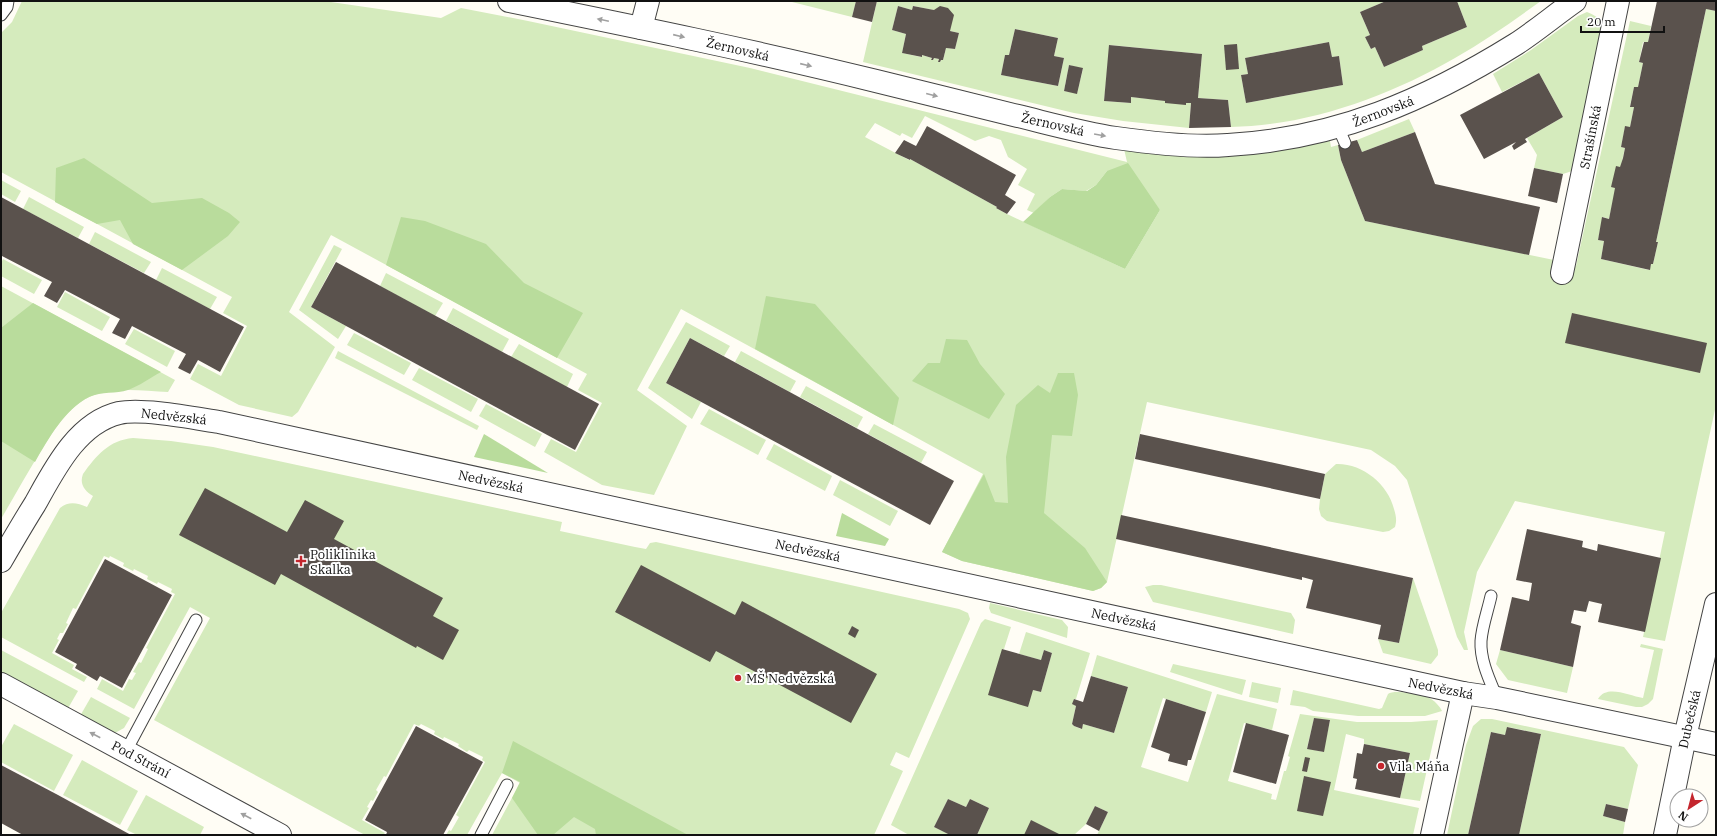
<svg xmlns="http://www.w3.org/2000/svg" width="1717" height="836" font-family="'IBM Plex Serif',serif">
<rect width="100%" height="100%" fill="#fffdf5"/>
<g fill="#d5ebbd" fill-rule="evenodd">
<path d="M22 1H324L441 18 461 8 528 21 750 68 1127 162 1124 149 1230 155 1260 153 1330 141 1331 147 1338 145 1341 160 1365 221 1554 260 1562 273 1576 266 1630 21 1651 26 1648 42H1643L1639 62 1643 63 1638 87H1634L1630 106 1634 107 1630 127H1625L1621 147 1625 148 1609 219 1603 217 1598 240 1604 241 1601 259 1649 270 1651 264H1653L1658 242H1656L1706 9 1716 11V405L1665 641 1643 637 1665 532 1515 501 1477 572 1464 632 1468 650H1464L1457 637 1407 480 1395 466 1371 450 1147 402 1107 582 1101 588 1093 591 962 561 942 552 983 474 681 309 637 390 687 426 654 495 602 485 544 452 551 439 576 452 602 403 578 390 587 374 331 235 289 312 335 347 298 412 292 417 239 405 190 379 198 364 221 376 247 326 223 313 232 297 1 172V33L12 22ZM925 116 975 141 989 136 1001 140 1008 157 1027 169 1018 185 1035 194 1027 210 1034 213 1050 197 1062 189 1086 191 1096 185 1107 171 1160 210 1125 269 1007 214 996 208 997 207 910 159 909 160 865 137 875 123 900 136 902 133 912 138Z"/>
<path d="M793 1H856L852 17 792 2Z"/>
<path d="M877 1H1386L1360 12 1370 35 1365 37 1371 49 1375 47 1384 67 1423 50 1422 46 1467 27 1457 1H1541C1513 21 1485 41 1455 58 1390 96 1307 126 1231 127L1228 100 1198 98 1202 54 1110 45 1104 101 1130 103 1131 97 1191 103 1189 128 1123 121 1074 113 863 62ZM898 6 912 10 913 6 934 10 950 31 959 33 955 49 946 48 943 60H941L940 62H938L939 59 934 58 933 60H931L932 58 922 55 921 57 902 53 906 34 892 30ZM1015 29 1058 38 1054 56 1064 58 1058 86 1001 75 1005 55H1009ZM1329 42 1332 57 1339 56 1343 85 1246 103 1241 75 1248 74 1245 58ZM1069 65 1083 69 1077 93 1064 91Z"/>
<path d="M1587 12C1597 16 1601 19 1602 31L1572 171 1563 174 1534 168 1537 155 1527 138 1563 117 1539 73 1502 92 1493 74 1531 50 1578 16Z"/>
<path d="M1409 119 1415 132 1362 152 1357 140Z"/>
<path d="M1 180 21 191 15 202 1 194Z"/>
<path d="M29 197 84 227 78 238 23 209Z"/>
<path d="M95 232 151 262 144 273 89 244Z"/>
<path d="M334 245 342 249 311 307 346 326 338 339 299 310Z"/>
<path d="M3 259 42 280 34 294 1 276V263Z"/>
<path d="M162 268 217 297 210 309 156 280Z"/>
<path d="M386 273 443 303 435 316 380 286Z"/>
<path d="M1 286 175 380 168 392C147 391 125 388 104 392 67 399 48 441 30 469 20 486 11 502 1 519Z"/>
<path d="M65 292 110 317 102 331 57 307Z"/>
<path d="M453 308 509 339 502 352 446 321Z"/>
<path d="M686 322 730 346 724 356 690 338 666 383 701 402 692 419 648 388Z"/>
<path d="M134 329 175 351 167 367 125 344Z"/>
<path d="M354 333 411 363 404 375 347 345Z"/>
<path d="M519 344 573 374 567 387 511 357Z"/>
<path d="M338 351 479 426 477 430 335 358Z"/>
<path d="M741 351 796 381 790 392 735 362Z"/>
<path d="M419 368 478 399 471 412 412 380Z"/>
<path d="M806 386 863 417 857 428 800 397Z"/>
<path d="M486 404 542 434 535 447 479 416Z"/>
<path d="M709 409 766 440 758 455 700 424Z"/>
<path d="M874 424 927 452 921 463 868 434Z"/>
<path d="M133 438 171 441 213 447 562 522 560 531 635 547 646 549 650 543 656 542 959 609 968 613 970 619 909 758 896 752 890 765 903 771 874 835H492L520 783 502 773 467 835H446L449 830 451 831 459 817 456 815 485 762 482 760 483 757 469 750 467 752 458 746 459 744 444 737 443 739 434 734 435 731 421 724 419 726 414 724 386 777 384 776 376 790 378 792 373 801 371 800 367 807 369 808 362 820 385 833 383 835H365L154 720 210 618 190 607 134 709 97 689 102 679 123 691 129 679 132 680 136 673 133 672 139 662 141 663 148 649 146 648 175 594 171 592 172 589 158 582 157 584 147 579 148 576 134 569 133 571 123 566 124 563 110 556 109 558 104 556 76 609 73 608 66 623 68 624 63 633H60L57 639 59 640 52 653 74 665 72 669 87 677 84 682 1 637V613L60 508C69 501 77 503 87 507L93 496C85 491 79 484 83 474 96 456 109 440 133 438Z"/>
<path d="M774 444 832 476 825 491 766 459Z"/>
<path d="M1336 464C1362 463 1388 484 1394 509 1396 516 1397 520 1395 527L1389 531 1383 532 1327 521 1321 516 1319 509 1320 499 1325 474Z"/>
<path d="M840 480 898 511 890 526 833 495Z"/>
<path d="M1413 578 1438 650V655L1431 664 1383 653 1378 639 1399 643Z"/>
<path d="M1153 585H1161L1291 613 1295 620 1293 634 1153 602 1145 587Z"/>
<path d="M990 603 1062 620 1068 627 1067 638 991 613 989 608Z"/>
<path d="M985 619 1011 627 1004 649H1002L1033 690 1041 692 1052 653 1044 650 1041 660 1019 654 1026 632 1090 653 1076 699H1074L1073 704 1076 706 1072 724 1074 726 1081 729 1083 724 1114 733 1128 687 1091 676 1097 655 1212 692 1206 712 1163 698 1141 767 1188 782 1217 694 1277 709 1272 730 1244 723 1228 781 1272 794 1271 799 1276 800 1284 771H1286L1290 757 1288 756 1300 714 1357 722H1411L1438 720 1420 801 1400 798 1410 753 1364 744V739L1346 734 1334 790 1419 808 1413 835H1097L1108 812 1095 806 1086 824 1074 835H977L989 808 970 799 966 807 948 799 934 827 950 835H909L891 825 981 623ZM1314 718 1330 721 1323 752 1307 748Z"/>
<path d="M1641 644 1663 649 1653 699 1648 704 1642 707H1636L1598 699C1607 684 1629 696 1643 698L1654 650 1640 647Z"/>
<path d="M1 650 78 691 67 710 1 672Z"/>
<path d="M1500 650 1573 667 1567 693 1508 680 1496 664Z"/>
<path d="M1173 664 1246 680 1242 695 1170 672Z"/>
<path d="M1252 682 1281 688 1278 703 1249 697Z"/>
<path d="M1293 690 1379 709 1382 708 1388 694C1395 689 1424 695 1431 699 1436 702 1440 707 1442 711L1425 716H1358L1313 711 1305 707 1290 705Z"/>
<path d="M91 697 130 718 124 728 115 733 80 716Z"/>
<path d="M1481 719H1492L1624 747 1638 765 1628 809 1606 804 1603 816 1625 822 1623 835H1519L1541 734 1508 727 1505 735 1491 732 1468 835H1447L1466 745 1473 726Z"/>
<path d="M14 724 73 755 54 791 1 762V747Z"/>
<path d="M82 760 138 791 120 825 63 795Z"/>
<path d="M146 795 204 827 200 835H137L127 830Z"/>
</g>
<g fill="#b9dc9c">
<path d="M84 158 152 203 202 198 229 213 240 222 228 236 182 270 133 244 120 220 97 224 55 202 56 168Z"/>
<path d="M1128 163 1160 210 1125 269 1023 222 1050 197 1062 189 1087 191 1096 185 1107 171Z"/>
<path d="M401 217 425 221 486 244 524 283 583 313 557 358 386 265Z"/>
<path d="M766 296 815 304 899 398 893 425 755 349Z"/>
<path d="M33 303 161 372C150 378 139 386 128 390 116 394 102 391 89 397 64 410 49 438 35 462L1 441V328Z"/>
<path d="M946 339 967 340 980 364 1005 394 989 419 912 381 928 363H940Z"/>
<path d="M1058 373H1074L1078 395 1072 436 1052 435 1044 513 1085 548 1107 582 1101 588 1093 591 962 561 942 552 984 474 995 502 1008 503 1006 457 1016 405 1038 385 1050 393Z"/>
<path d="M484 434 548 473 474 457Z"/>
<path d="M842 513 889 539 885 546 836 536Z"/>
<path d="M513 741 688 835H596L595 829 574 817 553 835H538L512 798 520 782 502 773Z"/>
</g>
<g fill="#5a524d">
<path d="M856 1H877L872 22 852 17Z"/>
<path d="M1386 1H1457L1467 27 1422 46 1423 50 1384 67 1375 47 1371 49 1365 37 1370 35 1360 12Z"/>
<path d="M1657 1H1716V11L1706 9 1656 242H1658L1653 264H1651L1650 270 1601 259 1604 241 1598 240 1602 217 1609 219 1615 188 1611 187 1616 166 1620 167 1623 158 1625 148 1621 147 1625 126 1630 127 1634 107H1630L1634 87H1638L1643 63 1639 62 1644 42H1648Z"/>
<path d="M898 6 912 10 913 6 934 10 940 6 948 8 954 15 950 31 959 33 955 49 946 48 943 60H941L940 62H938L939 59 934 58 933 60H931L932 58 922 55V57L902 53 906 34 892 30Z"/>
<path d="M1015 29 1058 38 1054 56 1064 58 1058 86 1001 75 1005 55H1009Z"/>
<path d="M1329 42 1332 57 1339 56 1343 85 1246 103 1241 75 1248 74 1245 58Z"/>
<path d="M1237 44 1239 69 1226 70 1224 45Z"/>
<path d="M1109 45 1202 54 1198 98 1228 100 1231 127 1189 128 1191 103H1186V105L1165 103V101L1131 97V103L1104 101Z"/>
<path d="M1069 65 1083 68 1077 94 1064 91Z"/>
<path d="M1539 73 1563 117 1525 139 1527 142 1514 150 1512 146 1516 142 1484 159 1460 115Z"/>
<path d="M927 126 1016 175 1005 195 1016 202 1007 214 996 208 997 207 910 159V160L895 153 904 140 916 146Z"/>
<path d="M1415 132 1435 184 1540 207 1529 255 1365 221 1341 160 1338 145 1357 140 1362 152Z"/>
<path d="M1534 168 1563 174 1557 203 1528 196Z"/>
<path d="M1 197 244 327 220 372 198 360 190 374 178 368 186 354 132 326 125 339 112 333 120 319 65 290 57 303 44 296 52 282 2 256 1 258Z"/>
<path d="M336 262 599 404 575 450 311 307Z"/>
<path d="M1572 313 1707 343 1700 373 1565 343Z"/>
<path d="M690 338 954 481 930 525 666 383Z"/>
<path d="M1140 434 1325 474 1320 499 1135 459Z"/>
<path d="M205 488 287 532 305 500 344 521 334 539 443 598 433 616 459 630 443 660 417 646 416 648 281 574 275 585 179 535Z"/>
<path d="M1121 515 1413 578 1399 643 1378 639 1381 625 1306 608 1313 580 1302 577V580L1116 539Z"/>
<path d="M1527 529 1583 541 1582 547 1597 551 1598 544 1661 558 1645 632 1598 622 1602 604 1589 601 1586 612 1574 610 1571 623 1581 626 1573 667 1500 650 1512 597 1529 601 1532 583 1516 580Z"/>
<path d="M105 559 172 595 122 688 100 676 97 681 75 668 77 664 55 652Z"/>
<path d="M641 565 735 615 742 601 877 674 851 723 716 651 710 662 615 612Z"/>
<path d="M852 626 859 630 855 638 848 634Z"/>
<path d="M1002 649 1041 660 1044 650 1052 653 1041 692 1033 690 1028 707 988 695Z"/>
<path d="M1091 676 1128 687 1114 733 1083 724 1082 729 1074 726 1072 724 1076 706 1072 704 1074 699 1083 702Z"/>
<path d="M1166 699 1206 712 1191 760H1188L1187 766 1168 761 1170 754 1151 747Z"/>
<path d="M1314 718 1330 720 1324 752 1307 749Z"/>
<path d="M1246 723 1289 735 1276 784 1233 772Z"/>
<path d="M416 726 483 762 443 835H386L387 832 365 820Z"/>
<path d="M1507 727 1541 734 1519 835H1468L1491 732 1505 735Z"/>
<path d="M1364 744 1410 753 1400 798 1355 789 1357 779 1353 778 1357 753 1362 754Z"/>
<path d="M1305 757 1310 758 1307 772 1302 771Z"/>
<path d="M1 765 58 795 131 835H23L1 823Z"/>
<path d="M1304 776 1331 782 1323 816 1297 811Z"/>
<path d="M948 799 966 807 970 799 989 808 977 835H950L934 827Z"/>
<path d="M1606 804 1628 809 1625 822 1603 816Z"/>
<path d="M1095 806 1108 812 1099 831 1086 824Z"/>
<path d="M1031 820 1061 835H1024Z"/>
</g>
<g fill="none" stroke-linecap="round" stroke-linejoin="round">
<g stroke="#444" stroke-width="13">
<g id="lane">
<path d="M1 15 7 7 8 1"/>
<path d="M1338 127 1345 143"/>
<path d="M1491 596C1488 610 1482 626 1481 641 1480 661 1490 681 1497 698"/>
<path d="M126 751 196 620"/>
<path d="M481 835 507 785"/>
</g>
</g>
<g stroke="#444" stroke-width="24">
<g id="street">
<path d="M509 1C632 26 755 51 876 81 923 93 971 104 1018 116 1051 124 1083 133 1116 138 1151 143 1193 148 1228 145 1336 139 1426 100 1516 44 1536 31 1555 15 1575 1"/>
<path d="M641 28 648 1"/>
<path d="M1562 273 1618 1"/>
<path d="M1 561C12 542 23 523 35 504 54 470 77 423 119 413 142 408 193 418 219 422L1463 693 1497 698 1716 744"/>
<path d="M1 684 280 835"/>
<path d="M1432 835 1463 693"/>
<path d="M1665 835 1685 737 1716 604"/>
</g>
</g>
<use href="#lane" stroke="#fff" stroke-width="11"/>
<use href="#street" stroke="#fff" stroke-width="22"/>
</g>
<defs><path id="oneway-solid" d="M-6-.8H1V-3.2L6.5 0L1 3.2V.8H-6Z"/></defs>
<g fill="#a0a0a0">
<use href="#oneway-solid" transform="translate(603 20) rotate(-168)"/>
<use href="#oneway-solid" transform="translate(679 36) rotate(13)"/>
<use href="#oneway-solid" transform="translate(806 65) rotate(13)"/>
<use href="#oneway-solid" transform="translate(932 95) rotate(14)"/>
<use href="#oneway-solid" transform="translate(1100 135) rotate(10)"/>
<use href="#oneway-solid" transform="translate(95 735) rotate(-152)"/>
<use href="#oneway-solid" transform="translate(246 816) rotate(-152)"/>
</g>
<g fill="#c4262e" stroke="#fff" stroke-width="1.5">
<path d="M299 555h4v4h4v4h-4v4h-4v-4h-4v-4h4z"/>
<circle cx="738" cy="678" r="4"/>
<circle cx="1381" cy="766" r="4"/>
</g>
<g text-anchor="middle" stroke-width="4" stroke-linejoin="round" paint-order="stroke">
<g font-size="13" fill="#111" stroke="#fff">
<text transform="translate(738 49) rotate(13)" y="5">Žernovská</text>
<text transform="translate(1383 111) rotate(-21)" y="5">Žernovská</text>
<text transform="translate(1053 124) rotate(13)" y="5">Žernovská</text>
<text transform="translate(1590 137) rotate(-79)" y="5">Strašínská</text>
<text transform="translate(174 416) rotate(6)" y="5">Nedvězská</text>
<text transform="translate(491 481) rotate(12)" y="5">Nedvězská</text>
<text transform="translate(808 550) rotate(12)" y="5">Nedvězská</text>
<text transform="translate(1124 619) rotate(12)" y="5">Nedvězská</text>
<text transform="translate(1441 688) rotate(11)" y="5">Nedvězská</text>
<text transform="translate(1689 719) rotate(-77)" y="5">Dubečská</text>
<text transform="translate(141 759) rotate(28)" y="5">Pod Strání</text>
</g>
<g font-size="13" fill="#111" stroke="#fff" text-anchor="start">
<text x="310" y="559">Poliklinika<tspan x="310" dy="15">Skalka</tspan></text>
<text x="746" y="683">MŠ Nedvězská</text>
<text x="1389" y="771">Vila Máňa</text>
</g>
</g>
<rect width="1717" height="836" fill="none" stroke="#111111" stroke-width="4"/>
<g transform="translate(1689 808) rotate(216)"><circle r="19" fill="#ffffff" stroke="#a0a0a0"/>
<path d="M0-3L7 15L0 10L-7 15Z" fill="#c4262e"/>
<text y="-6" font-size="11" font-weight="bold" text-anchor="middle" fill="#111111">N</text>
</g>
<path d="M1581 26v6h83v-6" fill="none" stroke="#111111" stroke-width="2"/>
<text x="1587" y="26" font-size="12" fill="#111111" stroke="#ffffff" stroke-width="3" paint-order="stroke">20 m</text>
</svg>
